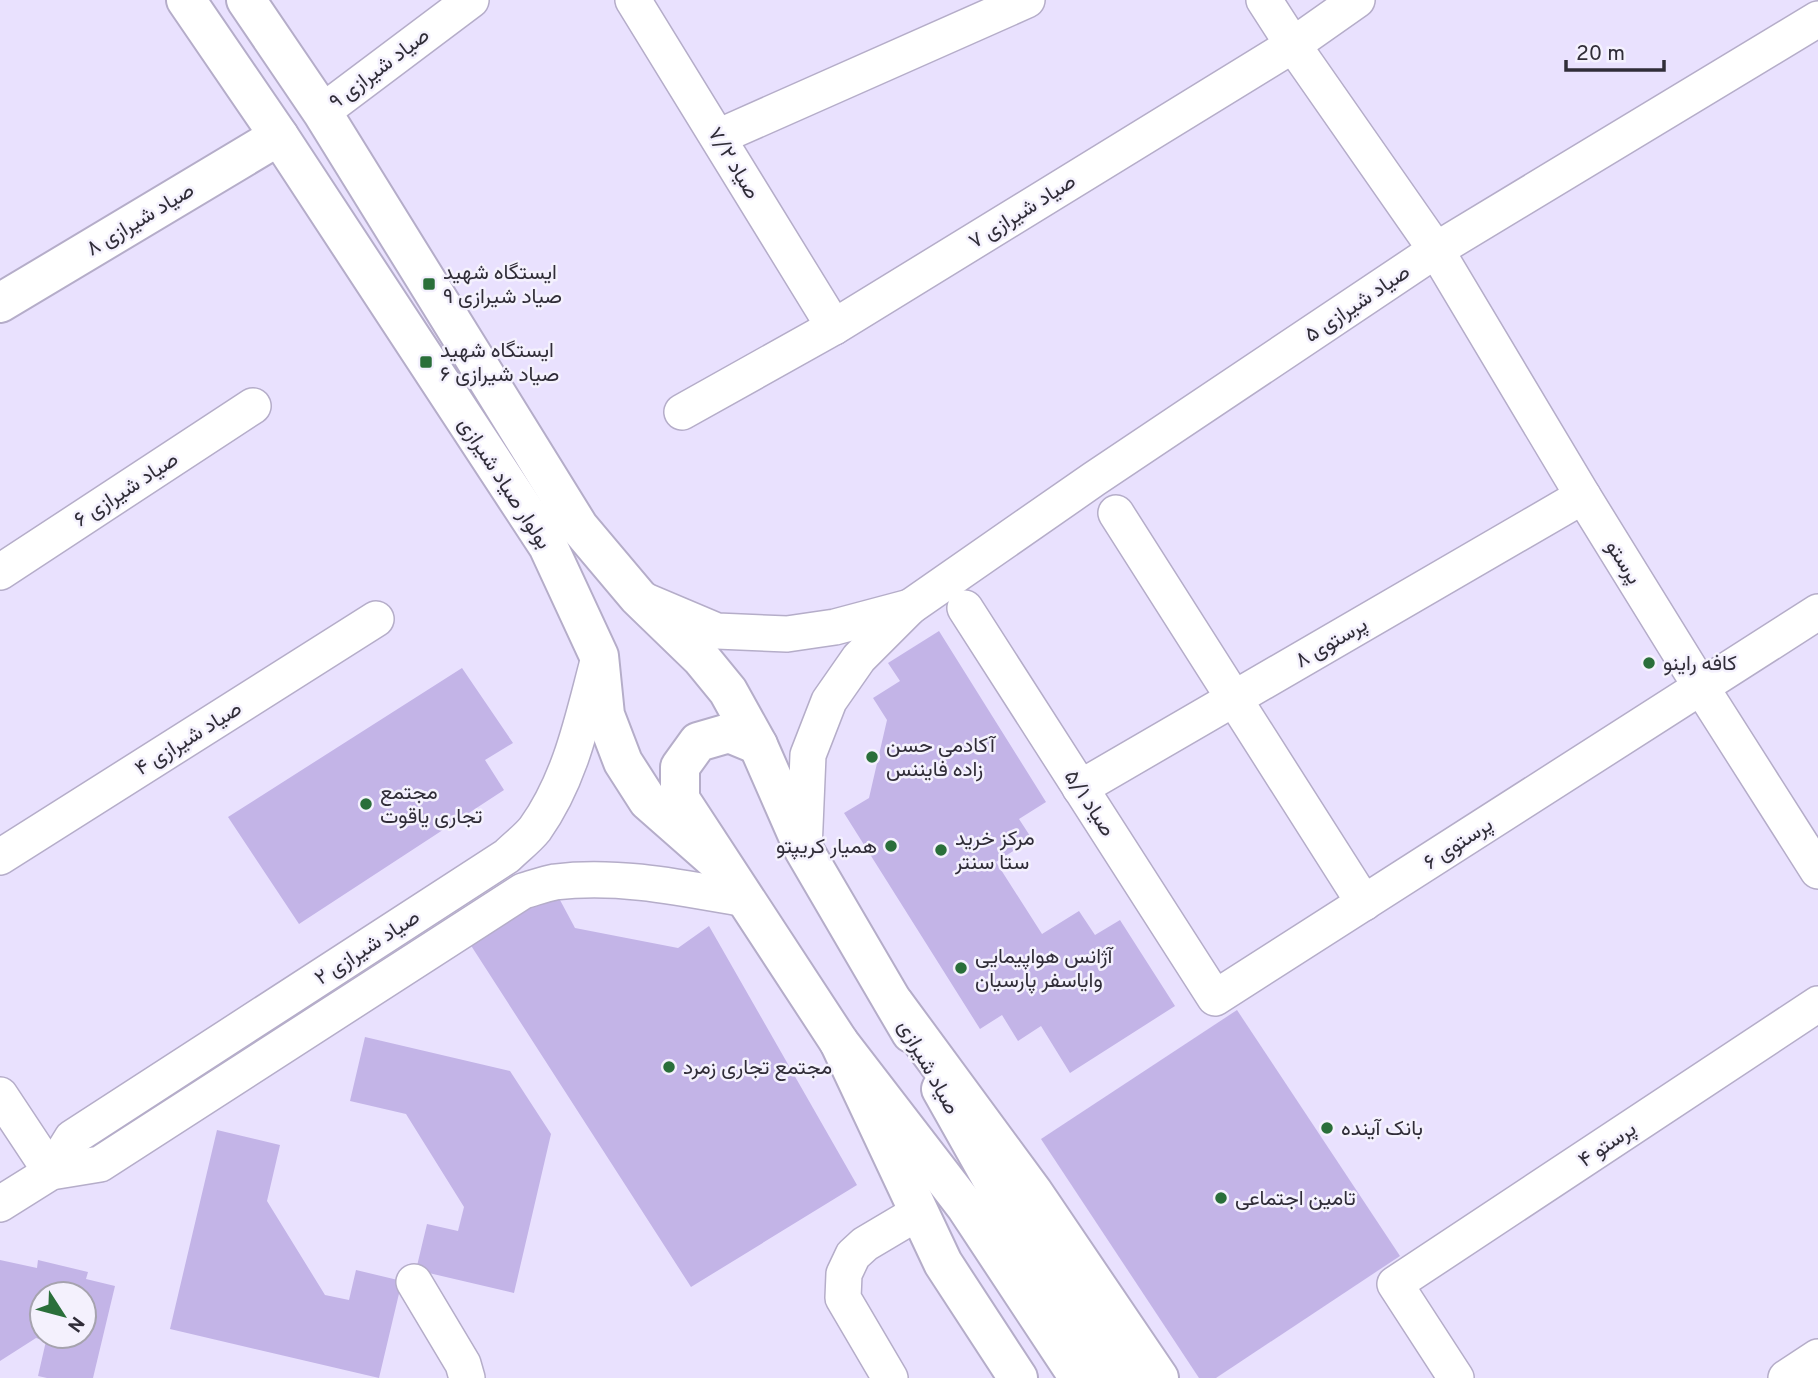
<svg xmlns="http://www.w3.org/2000/svg" width="1818" height="1378" font-family="Overpass,Vazirmatn,sans-serif">
<rect width="100%" height="100%" fill="#e9e1fe"/>
<g fill="#c3b4e7" fill-rule="evenodd">
<path d="M939 631 1046 802 1019 819 1032 839 996 862 1042 934 1079 911 1095 935 1120 920 1175 1006 1070 1073 1041 1026 1018 1041 1002 1015 980 1029 844 813 869 798 887 720 873 698 900 681 888 663Z"/>
<path d="M462 668 513 743 485 760 504 790 299 924 228 817Z"/>
<path d="M553 887 575 928 678 948 709 926 857 1185 691 1287 470 944Z"/>
<path d="M1237 1010 1400 1256 1216 1378H1199L1041 1139Z"/>
<path d="M365 1037 510 1071 551 1134 514 1293 416 1270 427 1224 458 1231 464 1207 406 1114 350 1101Z"/>
<path d="M217 1130 280 1145 267 1201 325 1295 349 1300 356 1270 402 1281 379 1378 170 1329Z"/>
<path d="M0 1260 37 1268 38 1260 88 1272 86 1279 115 1286 93 1378H47L38 1376 46 1341 36 1338 0 1361ZM42 1294H84V1336H42Z"/>
</g>
<g fill="none" stroke-linecap="round" stroke-linejoin="round">
<g stroke="#b5adc9" stroke-width="38">
<g id="minor">
<path d="M633 0 834 327"/>
<path d="M1264 0 1293 45 1436 250 1583 496 1701 687 1818 871"/>
<path d="M322 112 471 0"/>
<path d="M718 137 1027 0"/>
<path d="M682 412 834 327 1293 45 1357 0"/>
<path d="M1116 513 1364 903"/>
<path d="M0 572 253 406"/>
<path d="M646 601 717 631 787 634 835 627 910 607"/>
<path d="M965 608 1215 998 1818 612"/>
<path d="M1080 788 1583 496"/>
<path d="M804 850 808 755 829 701 859 658 910 607 1094 479 1436 250 1818 19"/>
<path d="M0 857 376 619"/>
<path d="M0 1095 51 1172"/>
<path d="M51 1172 72 1138 507 856C516 847 527 839 535 829 570 780 582 722 597 665"/>
<path d="M0 1204 51 1172 100 1164 523 891C534 888 544 884 555 882 618 874 683 888 745 899"/>
<path d="M414 1282 463 1364 467 1378"/>
<path d="M890 1378 843 1298 844 1274 853 1255 865 1244 919 1212"/>
<path d="M1456 1378 1395 1284 1818 1004"/>
<path d="M1786 1378 1818 1357"/>
</g>
</g>
<g stroke="#b5adc9" stroke-width="42">
<g id="major">
<path d="M186 0 279 136 548 546 599 656 605 715 623 762 648 801 723 867"/>
<path d="M246 0 322 112 579 527 638 597 701 658 728 691 758 745 804 850 911 1033"/>
<path d="M0 303 279 136"/>
<path d="M758 745 729 733 698 742 680 767V799L839 1042 966 1207 1079 1378"/>
<path d="M941 1089 999 1192 1120 1378"/>
</g>
</g>
<g stroke="#b5adc9" stroke-width="42">
<g id="highway">
<path d="M894 1003 1033 1192 1159 1378"/>
<path d="M839 1042 943 1263 1018 1378"/>
</g>
</g>
<use href="#minor" stroke="#fff" stroke-width="35"/>
<use href="#major" stroke="#fff" stroke-width="38"/>
<use href="#highway" stroke="#fff" stroke-width="38"/>
</g>
<g fill="#2a6f3a" stroke="#f4f1fd" stroke-width="2.5">
<rect x="422" y="277" width="14" height="14" rx="3.5"/>
<rect x="419" y="355" width="14" height="14" rx="3.5"/>
<circle cx="1649" cy="663" r="7"/>
<circle cx="872" cy="757" r="7"/>
<circle cx="366" cy="804" r="7"/>
<circle cx="891" cy="846" r="7"/>
<circle cx="941" cy="850" r="7"/>
<circle cx="961" cy="968" r="7"/>
<circle cx="669" cy="1067" r="7"/>
<circle cx="1327" cy="1128" r="7"/>
<circle cx="1221" cy="1198" r="7"/>
</g>
<g text-anchor="middle" stroke-width="5" stroke-linejoin="round" paint-order="stroke">
<g font-size="21" fill="#302d38" stroke="#f4f1fd">
<text transform="translate(379 68) rotate(-37)" y="7">صیاد شیرازی ۹</text>
<text transform="translate(734 163) rotate(59)" y="7">صیاد ۷/۲</text>
<text transform="translate(1022 211) rotate(-32)" y="7">صیاد شیرازی ۷</text>
<text transform="translate(140 219) rotate(-31)" y="7">صیاد شیرازی ۸</text>
<text transform="translate(1357 303) rotate(-34)" y="7">صیاد شیرازی ۵</text>
<text transform="translate(505 483) rotate(57)" y="7">بولوار صیاد شیرازی</text>
<text transform="translate(126 489) rotate(-33)" y="7">صیاد شیرازی ۶</text>
<text transform="translate(1624 562) rotate(58)" y="7">پرستو</text>
<text transform="translate(1331 642) rotate(-30)" y="7">پرستوی ۸</text>
<text transform="translate(188 738) rotate(-32)" y="7">صیاد شیرازی ۴</text>
<text transform="translate(1090 803) rotate(57)" y="7">صیاد ۵/۱</text>
<text transform="translate(1458 843) rotate(-33)" y="7">پرستوی ۶</text>
<text transform="translate(367 947) rotate(-33)" y="7">صیاد شیرازی ۲</text>
<text transform="translate(929 1067) rotate(61)" y="7">صیاد شیرازی</text>
<text transform="translate(1607 1144) rotate(-34)" y="7">پرستو ۴</text>
</g>
<g font-size="21" fill="#302d38" stroke="#f4f1fd" text-anchor="start">
<text x="443" y="279">ایستگاه شهید<tspan x="443" dy="24">صیاد شیرازی ۹</tspan></text>
<text x="440" y="357">ایستگاه شهید<tspan x="440" dy="24">صیاد شیرازی ۶</tspan></text>
<text x="1663" y="670">کافه راینو</text>
<text x="886" y="752">آکادمی حسن<tspan x="886" dy="24">زاده فایننس</tspan></text>
<text x="380" y="799">مجتمع<tspan x="380" dy="24">تجاری یاقوت</tspan></text>
<text x="955" y="845">مرکز خرید<tspan x="955" dy="24">ستا سنتر</tspan></text>
<text x="877" y="853" text-anchor="end">همیار کریپتو</text>
<text x="975" y="963">آژانس هواپیمایی<tspan x="975" dy="24">وایاسفر پارسیان</tspan></text>
<text x="683" y="1074">مجتمع تجاری زمرد</text>
<text x="1341" y="1135">بانک آینده</text>
<text x="1235" y="1205">تامین اجتماعی</text>
</g>
</g>
<g transform="translate(63 1315) rotate(126)"><circle r="33" fill="#f4f1fd" stroke="#a6a3ae" stroke-width="2"/>
<path d="M0-5L12 26L0 18L-12 26Z" fill="#2a6f3a"/>
<text y="-10" font-size="19" font-weight="bold" text-anchor="middle" fill="#302d38">N</text>
</g>
<path d="M1566 60v10h98v-10" fill="none" stroke="#302d38" stroke-width="3.5"/>
<text x="1576" y="60" font-size="21" fill="#302d38" stroke="#f4f1fd" stroke-width="5" paint-order="stroke">20 m</text>
</svg>
